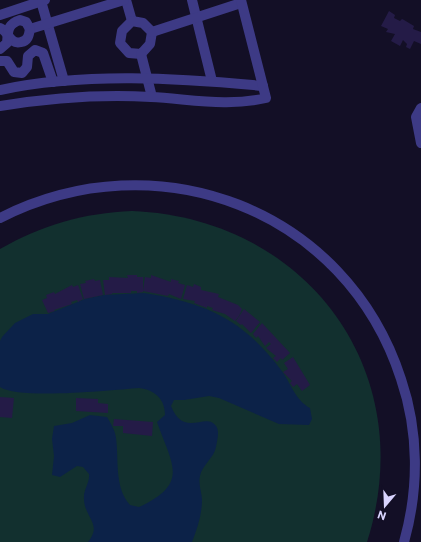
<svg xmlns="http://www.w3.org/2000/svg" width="421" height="542" font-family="Commissioner,sans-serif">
<rect width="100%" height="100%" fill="#130f26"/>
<path fill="#12302f" d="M132 211C308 218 421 373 367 542H0V249C42 225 84 213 132 211Z"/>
<path fill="#0c2248" d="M144 293C205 303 242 318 281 370 291 383 295 400 310 408L312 419 309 425 279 424 219 398 209 396 184 400H174L171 406C184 439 206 411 216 426 220 431 217 441 216 447 214 458 202 465 200 476 198 484 202 493 202 500 202 515 197 529 192 542H88C103 524 84 517 84 499 83 490 90 483 89 474L83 467 77 466 60 477 52 475 54 456 52 439 54 426 72 423 90 415 107 417C111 424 115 430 116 438 119 459 114 487 130 505L139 507C190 483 172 465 157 422L165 415C165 399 155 390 139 388 113 390 19 400 0 387V341L2 337 15 323 33 314H48L85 299 104 295Z"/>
<g fill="#241b47">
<path d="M389 11 395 15 394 18 400 21 402 19 404 20 414 26 413 29 421 32V44L414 41 410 49 406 47 407 44 403 40 400 46 391 41 395 34 386 32 388 29 381 26Z"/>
<path d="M127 275H137V277H143V292L137 293V291H131V293H112V294L105 295 103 280H109V277L128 278Z"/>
<path d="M151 275 171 282V279L179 281 178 283 185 285 181 299 169 294 168 296 143 291 145 277 151 278Z"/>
<path d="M94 279 95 281 100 280 103 295 84 299 80 284 86 283 85 281Z"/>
<path d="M194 284 201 287V290L219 294 218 297 238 305 242 309 239 316 235 321 225 314 212 310 213 308 207 306V308L194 303 195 301 183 299 187 285 193 287Z"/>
<path d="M72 285 73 287 78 285 83 299 78 302 77 300 71 302 72 304 54 310 55 311 48 313 42 300 47 298 46 295 54 292 55 294Z"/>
<path d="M244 309 260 322 251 333 242 324 241 325 236 321Z"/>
<path d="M262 323 290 353 282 360 281 358 277 362 273 358 276 356 266 348 271 344 269 342 265 346 258 336 256 338 253 334Z"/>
<path d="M293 357 310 385 302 391 297 384 293 387 290 383 292 381 283 372 288 369 284 363Z"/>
<path d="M0 397 14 398 12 418 0 417Z"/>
<path d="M76 398 98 399V403L108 404V413L76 411Z"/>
<path d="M114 419 153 422 152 436 123 433V426H113Z"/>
</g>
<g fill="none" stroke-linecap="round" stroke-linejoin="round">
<g stroke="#3d3a85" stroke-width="10">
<path d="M126 0 132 21"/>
<path d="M192 0 212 81"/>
<path d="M41 1 64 81"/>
<path d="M0 15 45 0"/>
<path d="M132 21 143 23 152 32 150 44 141 54 129 53 120 43 122 31Z"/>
<path d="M0 28C9 31 9 45 21 42 28 41 29 35 30 29L124 0"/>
<path d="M152 32 241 3"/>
<path d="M0 49 7 43C8 32 7 24 20 20L26 22 30 29"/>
<path d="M141 54 152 97"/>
<path d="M0 61H7L14 72 22 73 27 67 28 56 35 50 43 53 53 82"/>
<path d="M0 90C83 72 179 78 263 86"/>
<path d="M0 106C50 98 101 94 151 97 190 99 228 107 266 98L241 0"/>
<path d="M421 108 416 117 421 143"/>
<path d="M0 218C157 138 346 209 401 379 419 432 419 489 404 542"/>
</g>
</g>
<g transform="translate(385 506) rotate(199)" stroke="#130f26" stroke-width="3" paint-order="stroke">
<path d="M0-3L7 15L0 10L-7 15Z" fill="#d9d4ff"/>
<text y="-6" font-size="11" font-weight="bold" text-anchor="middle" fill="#d9d4ff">N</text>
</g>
</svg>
